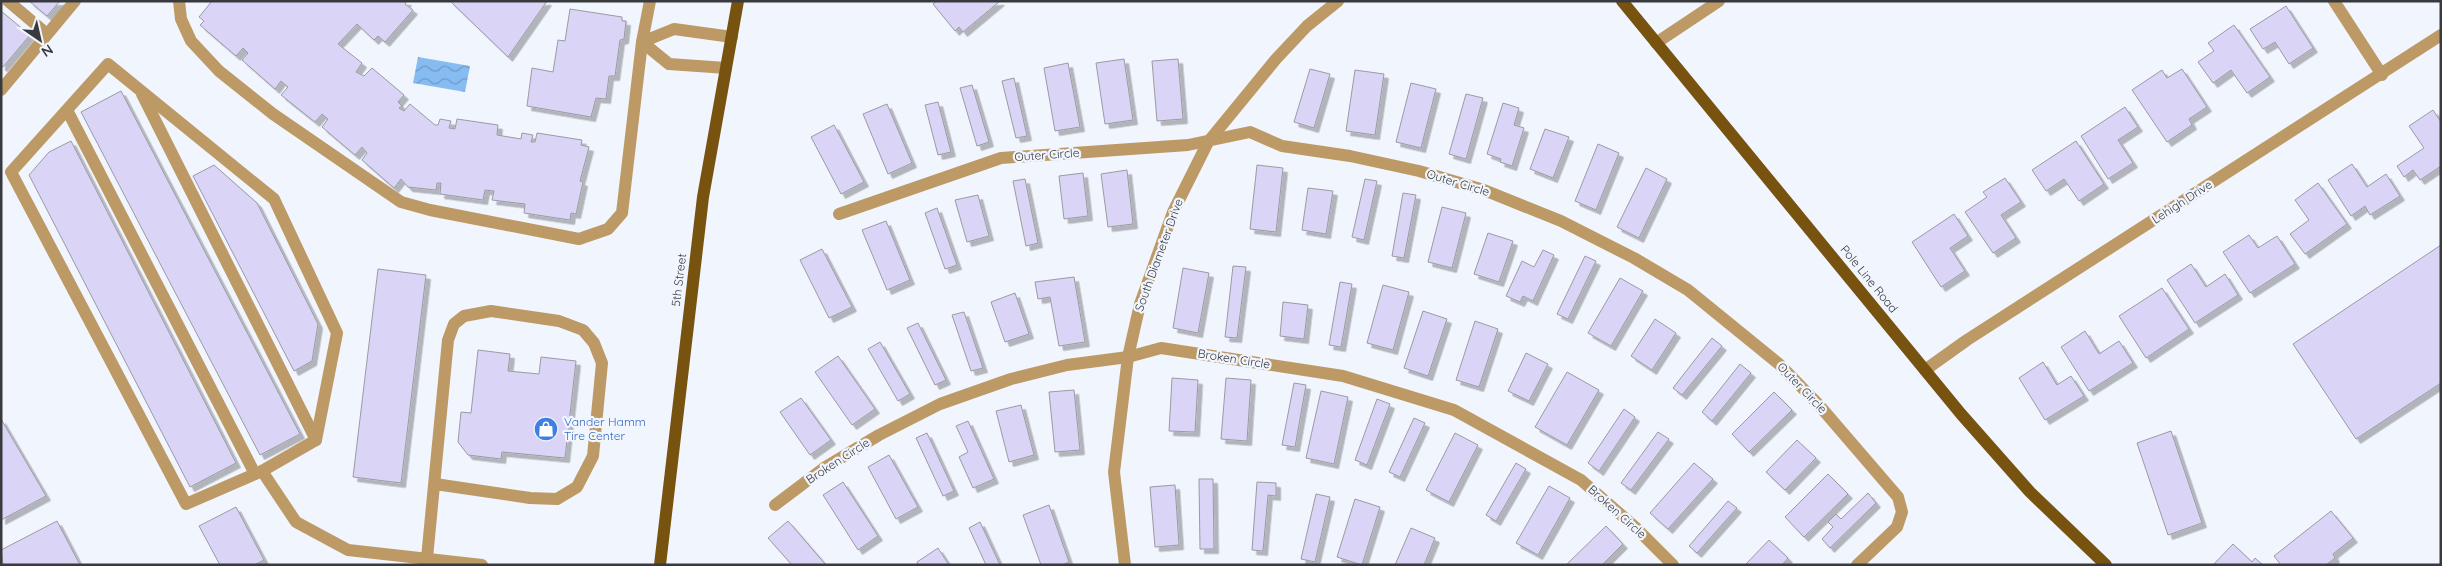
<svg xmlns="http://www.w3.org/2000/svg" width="2442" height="566" font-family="Quicksand,sans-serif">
<defs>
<pattern id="water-waves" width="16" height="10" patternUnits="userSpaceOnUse" patternTransform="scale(1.25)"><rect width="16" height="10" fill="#86bcf2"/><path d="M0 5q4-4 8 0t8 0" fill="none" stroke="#6f9ac5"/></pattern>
<filter id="shadow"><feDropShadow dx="4.5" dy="4.5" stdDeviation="0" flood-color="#0004"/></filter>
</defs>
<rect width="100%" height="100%" fill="#f1f5fe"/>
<path fill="url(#water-waves)" d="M418 57 470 66 465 92 413 83Z"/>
<g fill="#dad4f7" stroke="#9b9aa3" filter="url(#shadow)">
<path d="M29 1H60L47 16Z"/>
<path d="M212 1H407L405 4 413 10 385 42 378 36 374 40 357 24 338 44 362 63 356 72 364 76 372 68 404 95 398 102 402 106 399 108 404 111 410 104 435 125H438L440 119 451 121 449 128 455 129 457 119 498 125 497 135 521 139 522 133 533 135 531 142H535L537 133 582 140 581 145 589 147 580 181 583 182 576 214 571 213 570 220 524 213 525 204 492 200 494 191 485 190 483 200 440 194 441 183H437L436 190 408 187 401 179 394 188 362 160 367 153 362 147 355 155 322 127 328 119 322 114 315 122 281 95 288 87 281 81 275 89 242 60 248 53 243 48 236 56 200 25 204 21 199 17Z"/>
<path d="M450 1H547L508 57Z"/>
<path d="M937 1H1000L963 32 959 27 955 31 933 4Z"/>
<path d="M2286 6 2313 48 2289 64 2275 42 2263 49 2250 29Z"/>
<path d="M570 9 622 17V21H626L624 39 620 40 615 76H609L606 99 596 98 591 117 527 106 532 68 553 72 558 40 565 41Z"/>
<path d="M1 11 30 35 3 67 1 66Z"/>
<path d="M2234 25 2270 77 2247 93 2231 70 2213 83 2198 62 2214 51 2208 43Z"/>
<path d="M1124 59 1133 120 1105 124 1096 63Z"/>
<path d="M1178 59 1183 119 1157 121 1152 61Z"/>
<path d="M1068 63 1080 127 1055 131 1044 68Z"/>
<path d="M1310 69 1330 74 1314 128 1294 122Z"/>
<path d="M2182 69 2207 107 2189 119 2192 125 2167 142 2132 90 2162 70 2167 78Z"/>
<path d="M1355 70 1384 74 1375 135 1346 131Z"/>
<path d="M1014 78 1027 136 1016 138 1002 81Z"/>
<path d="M1411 83 1436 89 1421 148 1396 142Z"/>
<path d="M972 85 989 142 977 146 960 88Z"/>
<path d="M121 91 300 434 260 455 81 112Z"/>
<path d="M1466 94 1483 98 1466 159 1449 154Z"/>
<path d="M938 102 951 152 938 155 925 105Z"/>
<path d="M1503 103 1519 108 1514 125 1524 128 1512 166 1500 162 1501 159 1487 154Z"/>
<path d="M887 104 912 163 888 174 863 114Z"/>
<path d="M2125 107 2138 127 2118 140 2133 163 2108 179 2081 136Z"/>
<path d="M2433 110 2441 122V166L2420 180 2413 170 2404 177 2397 166 2424 148 2409 126Z"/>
<path d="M834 125 864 182 841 194 811 137Z"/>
<path d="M1545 129 1569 137 1553 178 1530 169Z"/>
<path d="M71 141 236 463 190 487 29 175 49 152Z"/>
<path d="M2076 141 2104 184 2079 201 2064 179 2046 191 2032 170Z"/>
<path d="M1598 144 1619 153 1596 210 1575 201Z"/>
<path d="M2352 164 2367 187 2386 174 2400 196 2370 215 2365 206 2351 216 2328 180Z"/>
<path d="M214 165 257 203 318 324 312 361 294 371 193 176Z"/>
<path d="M1257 165 1283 168 1276 232 1250 229Z"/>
<path d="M1646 168 1667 179 1639 238 1617 227Z"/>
<path d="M1127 170 1133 224 1108 227 1101 174Z"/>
<path d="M1083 173 1088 216 1064 219 1059 176Z"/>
<path d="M2005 178 2021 202 2001 215 2016 238 1993 253 1965 212 1987 197 1983 192Z"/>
<path d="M1025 179 1038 243 1026 246 1013 181Z"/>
<path d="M1365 179 1377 181 1364 240 1352 237Z"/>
<path d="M2318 183 2347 224 2305 254 2290 234 2309 220 2295 200Z"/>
<path d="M1308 188 1333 191 1326 234 1302 230Z"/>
<path d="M1403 193 1416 195 1404 258 1392 256Z"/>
<path d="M978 195 989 236 967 242 955 200Z"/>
<path d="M1442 207 1466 213 1452 268 1428 262Z"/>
<path d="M937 208 957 265 945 269 925 213Z"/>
<path d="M1954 214 1968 236 1950 248 1965 271 1941 287 1912 242Z"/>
<path d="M886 221 910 280 887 290 862 230Z"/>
<path d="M1488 233 1513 241 1499 282 1474 274Z"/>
<path d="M2249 235 2258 248 2277 236 2295 264 2250 293 2223 252Z"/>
<path d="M2441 245V383L2356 439 2293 344Z"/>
<path d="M822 249 852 307 829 318 800 260Z"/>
<path d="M1543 250 1554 255 1533 301 1523 296 1520 302 1506 296 1522 261 1534 267Z"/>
<path d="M1585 256 1596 261 1568 319 1557 314Z"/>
<path d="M2191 264 2206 287 2225 274 2238 295 2195 323 2167 280Z"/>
<path d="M1233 266 1246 267 1237 338 1225 337Z"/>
<path d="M1183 268 1209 273 1198 333 1173 328Z"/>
<path d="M378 269 426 275 401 483 353 477Z"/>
<path d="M1074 277 1085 342 1059 346 1050 297 1038 299 1035 282Z"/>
<path d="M1620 278 1643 291 1611 346 1588 333Z"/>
<path d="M1340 282 1352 284 1341 347 1329 345Z"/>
<path d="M1383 285 1409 292 1393 350 1367 343Z"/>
<path d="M2162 288 2189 329 2146 358 2119 316Z"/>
<path d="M1015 293 1029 334 1005 342 991 302Z"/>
<path d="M1283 302 1308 305 1304 339 1280 336Z"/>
<path d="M1423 311 1447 319 1428 376 1404 368Z"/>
<path d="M964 312 983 368 971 371 952 315Z"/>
<path d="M1655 319 1676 333 1652 370 1631 356Z"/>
<path d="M1475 321 1498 329 1479 387 1456 380Z"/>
<path d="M918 323 946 380 935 385 907 328Z"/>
<path d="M2085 331 2099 354 2119 341 2133 363 2089 391 2061 347Z"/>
<path d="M1712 338 1722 346 1682 395 1673 388Z"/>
<path d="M880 342 910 394 898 401 868 349Z"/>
<path d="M478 350 510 354 508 371 539 374 541 357 576 361 565 458 502 452 501 459 468 455 458 442 461 412 471 413Z"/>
<path d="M1526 353 1548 364 1529 401 1508 391Z"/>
<path d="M838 356 875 409 852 425 815 372Z"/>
<path d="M2043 362 2057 385 2071 376 2084 396 2045 420 2019 378Z"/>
<path d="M1740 364 1751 373 1712 421 1702 412Z"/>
<path d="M1567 372 1599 390 1567 445 1535 427Z"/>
<path d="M1172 378 1198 380 1195 432 1169 431Z"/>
<path d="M1226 378 1251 380 1247 441 1221 439Z"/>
<path d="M1294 383 1306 385 1295 447 1282 445Z"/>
<path d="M1074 390 1080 450 1055 452 1049 392Z"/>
<path d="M1321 391 1348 397 1334 464 1306 458Z"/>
<path d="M1774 392 1792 410 1749 452 1732 434Z"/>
<path d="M801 398 831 440 810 455 780 412Z"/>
<path d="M1377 399 1390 404 1367 465 1355 460Z"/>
<path d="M1021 405 1034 455 1009 462 996 411Z"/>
<path d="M1624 409 1635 417 1599 471 1588 463Z"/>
<path d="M1414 418 1425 423 1400 477 1389 472Z"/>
<path d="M1 419 46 496 1 520Z"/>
<path d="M968 421 994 479 973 488 959 457 968 452 956 426Z"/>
<path d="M2171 431 2202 523 2168 535 2137 443Z"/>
<path d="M1658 432 1669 439 1631 490 1621 483Z"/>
<path d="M927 433 954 491 943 496 916 438Z"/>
<path d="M1455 433 1478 445 1449 502 1426 490Z"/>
<path d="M1797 440 1816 458 1785 490 1766 472Z"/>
<path d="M889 455 918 507 896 519 868 467Z"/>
<path d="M1516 463 1526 469 1496 521 1486 515Z"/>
<path d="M1694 463 1713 479 1668 529 1650 513Z"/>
<path d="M1828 474 1848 494 1804 537 1785 517Z"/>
<path d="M1199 479H1213L1214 549H1200Z"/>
<path d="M843 482 878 536 858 550 823 495Z"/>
<path d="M1257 482 1276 483V496L1268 495 1263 551 1252 550Z"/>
<path d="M1175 485 1179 545 1155 547 1150 487Z"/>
<path d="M1549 486 1570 498 1538 555 1516 543Z"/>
<path d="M1868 493 1876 503 1830 548 1822 539 1833 527 1828 522 1836 514 1841 519Z"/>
<path d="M1316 494 1330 497 1315 562 1301 559Z"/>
<path d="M1355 499 1380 507 1362 565 1337 557Z"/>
<path d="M1728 501 1737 508 1697 553 1689 546Z"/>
<path d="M1049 505 1069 562 1062 565H1041L1023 515Z"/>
<path d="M236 507 264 560 254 565H220L199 526Z"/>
<path d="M2331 511 2353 538 2333 554 2335 558 2326 565H2281L2274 556Z"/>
<path d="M57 521 80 565H3L1 550Z"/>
<path d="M788 521 826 565H792L768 538Z"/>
<path d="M980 522 1000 565H986L969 528Z"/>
<path d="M1606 526 1623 544 1602 565H1566Z"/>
<path d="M1411 528 1435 538 1424 565H1395Z"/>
<path d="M1769 540 1788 558 1782 565H1745Z"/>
<path d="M2233 544 2252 562 2255 558 2263 565H2213Z"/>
<path d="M938 548 949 565H918L917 562Z"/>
</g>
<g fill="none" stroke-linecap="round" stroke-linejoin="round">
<g stroke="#bd9a65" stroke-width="12">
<path d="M8 1 47 34"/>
<path d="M179 1 181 19 191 41 219 71 273 114 401 202 430 210 579 239 608 229 622 213 642 42 650 1"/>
<path d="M2334 1 2382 75"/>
<path d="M1656 43 1719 1"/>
<path d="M108 64 274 199 337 333 316 440 262 471 186 504 11 172Z"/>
<path d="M726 68 669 64 642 42 674 29 732 37"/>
<path d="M1 90 75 1"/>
<path d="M142 94 316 440"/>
<path d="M67 110 255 474"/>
<path d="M839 214 1001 158 1188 145 1250 132 1282 146 1350 156 1419 171 1484 190 1561 221 1634 258 1688 290 1779 364 1818 404 1898 497 1902 512 1897 527 1857 565"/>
<path d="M1925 370 1967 340 2441 35"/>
<path d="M262 471 296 522 348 550 482 565"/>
<path d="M775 505 824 468 879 435 940 404 1011 379 1067 365 1128 357 1161 348 1343 376 1454 410 1581 480 1635 527 1673 565"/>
<path d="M427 558 448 340 454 324 464 316 491 311 559 321 583 330 594 343 602 363 593 456 577 487 557 499 530 498 435 484"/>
<path d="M1125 565 1114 472 1128 357 1140 304 1173 212 1208 142 1276 59 1307 26 1338 1"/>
</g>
<g stroke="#785310" stroke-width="12">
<path d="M1622 1 1961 414 2030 492 2106 565"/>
<path d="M660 565 703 197 738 1"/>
</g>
</g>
<defs>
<g id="shop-disc" transform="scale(1.25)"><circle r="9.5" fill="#3f7fe0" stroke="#f1f5fe"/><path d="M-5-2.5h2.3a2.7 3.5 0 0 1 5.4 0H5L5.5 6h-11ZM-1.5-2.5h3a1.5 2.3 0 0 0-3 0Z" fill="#fff"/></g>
</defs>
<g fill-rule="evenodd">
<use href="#shop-disc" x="546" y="429"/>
</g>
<g text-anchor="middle" stroke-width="4.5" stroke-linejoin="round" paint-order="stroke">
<g font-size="12" fill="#393a3e" stroke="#f1f5fe">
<text transform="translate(1047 155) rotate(-4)" y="4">Outer Circle</text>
<text transform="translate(1458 183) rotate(17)" y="4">Outer Circle</text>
<text transform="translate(2182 202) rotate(-33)" y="4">Lehigh Drive</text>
<text transform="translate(1159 255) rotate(-70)" y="4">South Diameter Drive</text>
<text transform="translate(1869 279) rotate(51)" y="4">Pole Line Road</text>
<text transform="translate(679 280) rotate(-83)" y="4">5th Street</text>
<text transform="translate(1234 359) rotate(9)" y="4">Broken Circle</text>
<text transform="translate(1802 388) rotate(46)" y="4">Outer Circle</text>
<text transform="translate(838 461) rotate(-33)" y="4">Broken Circle</text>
<text transform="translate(1617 512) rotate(42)" y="4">Broken Circle</text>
</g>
<g font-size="12" fill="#366cbe" stroke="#f1f5fe" text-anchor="start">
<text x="564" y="426">Vander Hamm<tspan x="564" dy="14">Tire Center</tspan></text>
</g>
</g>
<rect width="2442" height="566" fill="none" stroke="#393a3e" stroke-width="5"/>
<g transform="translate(40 40) rotate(146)" stroke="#f1f5fe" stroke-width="4" paint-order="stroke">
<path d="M0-4L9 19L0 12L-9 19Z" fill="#393a3e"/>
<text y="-8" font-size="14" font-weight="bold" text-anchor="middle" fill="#393a3e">N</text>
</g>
</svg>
